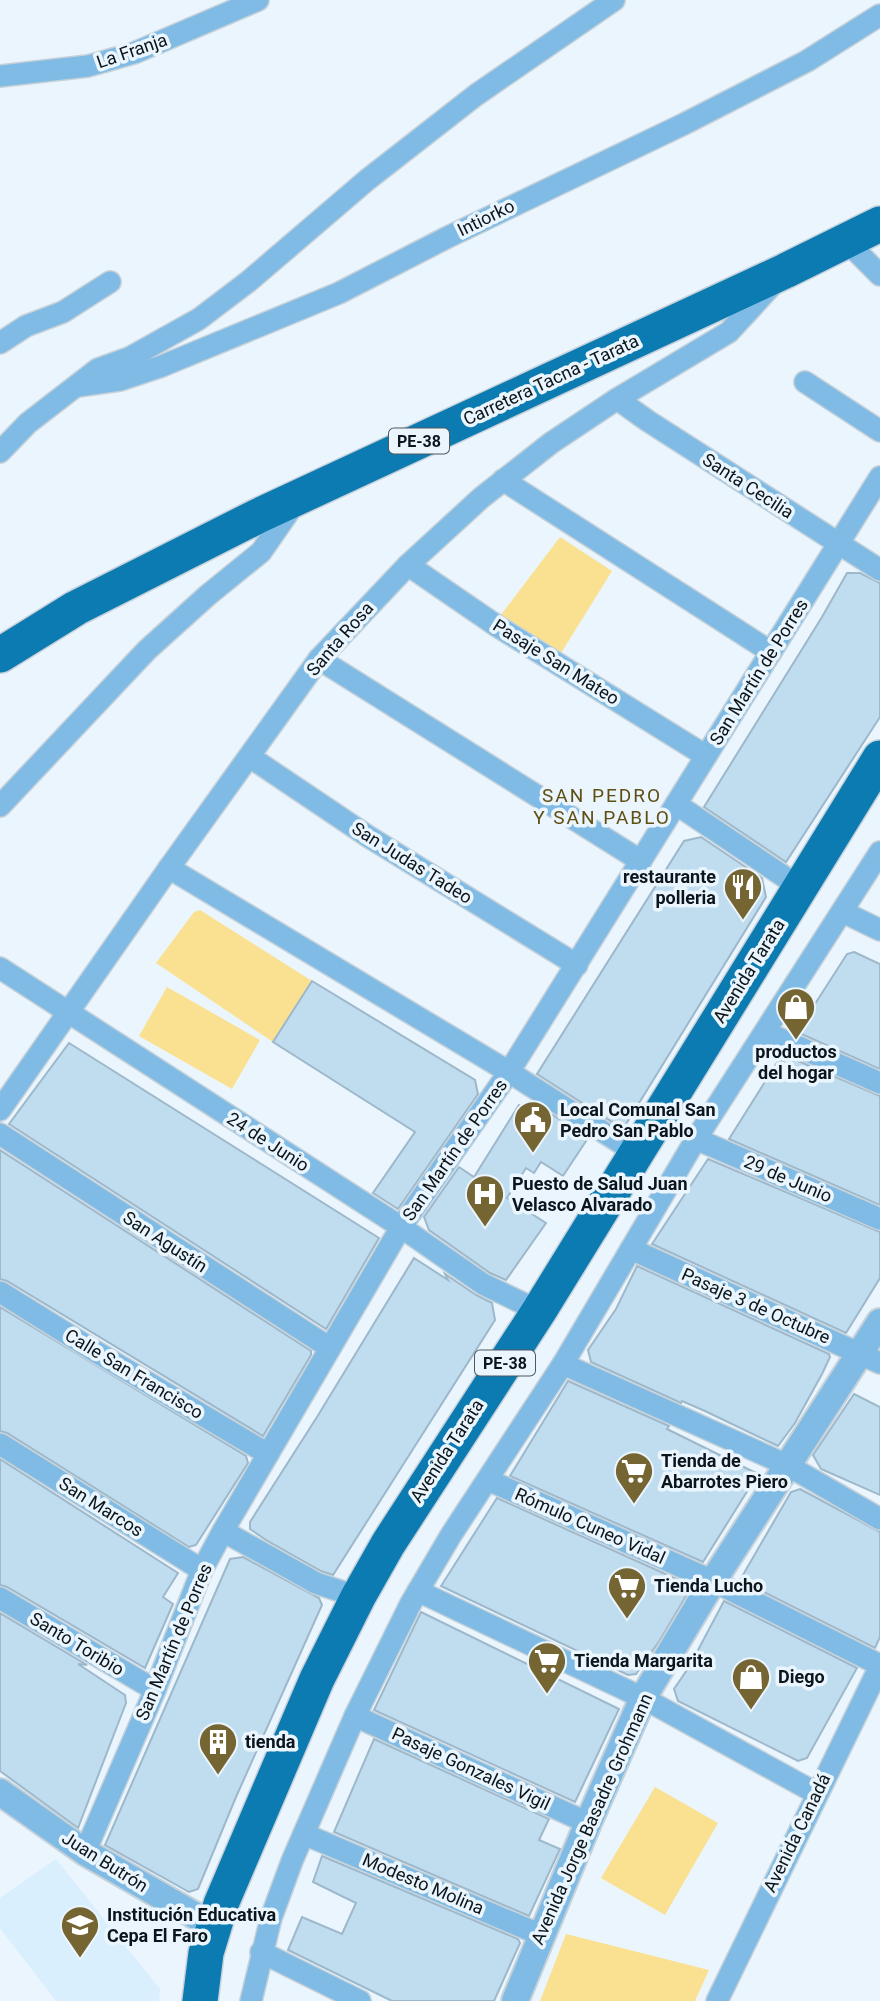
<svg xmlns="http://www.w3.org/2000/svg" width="880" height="2001" font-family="Roboto,sans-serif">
<rect width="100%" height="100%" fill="#eaf5fd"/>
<path fill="#daeffe" d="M56 1859 160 1989 159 2001H56L0 1928V1898Z"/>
<g fill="#fae191">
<path d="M560 537 612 571 558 658 497 620Z"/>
<path d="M200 910 312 981 273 1042 156 963 194 912Z"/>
<path d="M167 987 260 1040 232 1089 139 1036Z"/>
<path d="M655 1787 718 1823 665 1915 601 1878Z"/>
<path d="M566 1934 709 1970 695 2001H540Z"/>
</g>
<g fill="#c0dcef" stroke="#9db8ca" stroke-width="2">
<path d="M847 573H860L880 583V717L786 862 704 807 822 617Z"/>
<path d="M701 837 762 878 766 897 623 1129 537 1074 684 841Z"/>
<path d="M854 952 880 964V1069L797 1032 847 954Z"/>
<path d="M312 981 475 1080 478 1094 398 1209 373 1193 415 1132 273 1042Z"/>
<path d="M69 1043 379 1238 326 1329 9 1124Z"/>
<path d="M796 1060 880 1096V1205L729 1139 778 1061Z"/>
<path d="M519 1105 545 1122 542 1108 588 1138 563 1176 541 1162 534 1173 526 1168 507 1198 546 1223 506 1280 490 1273 429 1230 424 1217 459 1167 474 1177Z"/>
<path d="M0 1150 311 1351V1355L263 1436 7 1281 0 1279Z"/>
<path d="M708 1159 880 1232V1278L846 1333 652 1244Z"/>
<path d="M414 1258 448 1280 445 1274 476 1295 492 1303 495 1320 333 1575 321 1571 266 1540 250 1529V1522L317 1417Z"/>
<path d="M637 1266 829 1354 830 1357 822 1374 795 1423 778 1446 705 1411 682 1401 681 1403 591 1362 588 1350 616 1309Z"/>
<path d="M0 1307 246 1456 248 1463 196 1545 189 1547 7 1433 0 1431Z"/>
<path d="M568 1381 669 1426 667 1429 758 1474 703 1562 510 1476Z"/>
<path d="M854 1394 880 1407V1495L821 1469 813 1455Z"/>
<path d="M0 1459 178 1573 163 1597 173 1604 145 1668 7 1587 0 1585Z"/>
<path d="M800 1489 880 1532V1637L875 1648 740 1580 791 1492Z"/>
<path d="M497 1498 692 1586 660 1640 636 1674 628 1675 441 1586Z"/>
<path d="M243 1557 319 1598 322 1605 236 1797 198 1889 189 1892 105 1845 230 1559Z"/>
<path d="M724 1601 857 1668 807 1758 798 1761 678 1701 674 1689 689 1667Z"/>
<path d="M421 1612 619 1709 575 1802 374 1710Z"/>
<path d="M0 1613 87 1665 78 1664 125 1695 126 1703 78 1828 0 1771Z"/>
<path d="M374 1739 549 1819 539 1840 560 1849 529 1916 334 1832Z"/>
<path d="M322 1856 518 1939 520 1943 494 2001H392L288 1950 302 1917 342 1934 356 1903 313 1882Z"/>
</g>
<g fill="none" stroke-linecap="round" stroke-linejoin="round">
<g stroke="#c6d1d9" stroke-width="24">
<g id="minor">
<path d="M0 76 88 66 134 53 258 0"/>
<path d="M846 241 880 275"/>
<path d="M0 343 26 326 63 312 110 282"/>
<path d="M805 382 880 431"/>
<path d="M78 386 120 380 162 366 339 293 448 237 684 124 807 61 880 15"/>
<path d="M617 399 648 421 880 570"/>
<path d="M0 452 28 423 98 369 131 357 199 319 249 281 367 180 476 95 614 0"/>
<path d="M503 480 771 652"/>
<path d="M408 565 497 626 706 756"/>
<path d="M319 659 641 861"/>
<path d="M250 757 369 837 577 965"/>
<path d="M676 804 801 888"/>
<path d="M0 806 147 650 208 595 261 552 295 503"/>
<path d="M169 868 509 1072 635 1152"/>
<path d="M843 912 880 930"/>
<path d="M0 968 401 1227 483 1284 539 1311"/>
<path d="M765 1032 880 1083"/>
<path d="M0 1110 169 868 319 659 408 565 481 498 551 443 617 399 729 332 774 283"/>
<path d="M0 1134 330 1348"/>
<path d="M696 1139 880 1219"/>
<path d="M631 1249 880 1363"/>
<path d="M0 1292 93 1350 268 1454"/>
<path d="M563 1364 787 1465 880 1519"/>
<path d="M0 1444 202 1570"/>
<path d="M488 1480 713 1581 880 1665"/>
<path d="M223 1531 316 1583 358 1597"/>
<path d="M418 1591 643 1698 816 1793"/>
<path d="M0 1598 155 1690"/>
<path d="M355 1716 588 1823"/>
<path d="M304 1834 541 1935"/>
<path d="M85 1852 155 1690 202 1570 223 1531 401 1227 509 1072 880 477"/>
<path d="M261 1952 360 2001"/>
<path d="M251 2001 271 1918 292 1861 355 1716 411 1603 451 1535 563 1364 696 1139 880 852"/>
<path d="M717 2001 880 1666"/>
</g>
</g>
<g stroke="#c6d1d9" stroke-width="30">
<g id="tertiary">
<path d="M0 1792 85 1852 213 1926"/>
<path d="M515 2001 588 1823 643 1698 713 1581 880 1322"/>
</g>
</g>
<g stroke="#c6d1d9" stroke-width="38">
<g id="trunk">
<path d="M0 655 76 608 258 516 785 271 880 224"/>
<path d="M200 2001 206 1953 221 1904 317 1679 358 1597 388 1544 539 1311 880 758"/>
</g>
</g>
<use href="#minor" stroke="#7fbbe4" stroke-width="21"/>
<use href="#tertiary" stroke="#7fbbe4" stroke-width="26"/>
<use href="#trunk" stroke="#0c7bb2" stroke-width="35"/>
</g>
<defs>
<g id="restaurant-pin" transform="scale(2.0125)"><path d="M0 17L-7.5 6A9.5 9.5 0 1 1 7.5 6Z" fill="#756533" stroke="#eaf5fd"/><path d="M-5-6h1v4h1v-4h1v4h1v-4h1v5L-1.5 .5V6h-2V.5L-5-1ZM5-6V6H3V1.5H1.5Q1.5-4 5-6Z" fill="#fff"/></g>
<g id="shop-pin" transform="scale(2.0125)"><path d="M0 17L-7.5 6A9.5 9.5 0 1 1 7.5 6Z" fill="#756533" stroke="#eaf5fd"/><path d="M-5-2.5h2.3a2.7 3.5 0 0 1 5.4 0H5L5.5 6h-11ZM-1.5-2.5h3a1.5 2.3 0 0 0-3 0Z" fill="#fff"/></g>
<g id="civic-pin" transform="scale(2.0125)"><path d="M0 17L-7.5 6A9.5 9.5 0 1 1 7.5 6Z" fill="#756533" stroke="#eaf5fd"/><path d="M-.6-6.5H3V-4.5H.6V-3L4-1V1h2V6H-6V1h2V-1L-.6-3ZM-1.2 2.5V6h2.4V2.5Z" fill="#fff"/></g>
<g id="hospital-pin" transform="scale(2.0125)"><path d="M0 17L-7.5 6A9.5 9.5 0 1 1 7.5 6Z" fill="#756533" stroke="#eaf5fd"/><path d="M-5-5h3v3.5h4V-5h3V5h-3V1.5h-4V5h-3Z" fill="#fff"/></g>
<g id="supermarket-pin" transform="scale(2.0125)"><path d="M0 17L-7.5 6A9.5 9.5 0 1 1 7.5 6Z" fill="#756533" stroke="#eaf5fd"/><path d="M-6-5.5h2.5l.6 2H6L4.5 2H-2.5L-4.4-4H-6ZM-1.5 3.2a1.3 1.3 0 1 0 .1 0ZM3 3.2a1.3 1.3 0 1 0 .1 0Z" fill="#fff"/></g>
<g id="building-pin" transform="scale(2.0125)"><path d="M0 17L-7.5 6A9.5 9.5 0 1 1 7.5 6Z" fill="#756533" stroke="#eaf5fd"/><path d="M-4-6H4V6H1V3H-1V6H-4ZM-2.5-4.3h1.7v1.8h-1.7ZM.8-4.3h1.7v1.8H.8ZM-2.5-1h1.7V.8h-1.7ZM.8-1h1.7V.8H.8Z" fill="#fff"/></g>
<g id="school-pin" transform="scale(2.0125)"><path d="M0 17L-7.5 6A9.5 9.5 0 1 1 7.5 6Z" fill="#756533" stroke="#eaf5fd"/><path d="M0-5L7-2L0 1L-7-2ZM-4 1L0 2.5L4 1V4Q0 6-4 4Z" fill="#fff"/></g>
</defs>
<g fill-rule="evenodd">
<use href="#restaurant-pin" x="743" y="887"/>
<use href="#shop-pin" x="796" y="1007"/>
<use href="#civic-pin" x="533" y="1120"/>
<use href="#hospital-pin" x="485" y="1194"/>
<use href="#supermarket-pin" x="634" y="1471"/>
<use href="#supermarket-pin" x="627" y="1586"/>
<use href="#supermarket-pin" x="547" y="1661"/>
<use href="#shop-pin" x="751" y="1677"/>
<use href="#building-pin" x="218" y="1742"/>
<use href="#school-pin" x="80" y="1925"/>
</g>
<g text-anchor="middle" stroke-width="7" stroke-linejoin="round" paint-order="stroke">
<g fill="#eaf5fd" stroke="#4e585f" stroke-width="2">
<rect x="389" y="428.5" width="60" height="25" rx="5"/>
<rect x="475" y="1350.5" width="60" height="25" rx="5"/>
</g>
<g font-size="16" font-weight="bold" fill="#0b151b">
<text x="419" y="447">PE-38</text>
<text x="505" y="1369">PE-38</text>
</g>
<g font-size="18" fill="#0b151b" stroke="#eaf5fd">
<text transform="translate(132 51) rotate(-19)" y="6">La Franja</text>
<text transform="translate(486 218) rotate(-26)" y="6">Intiorko</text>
<text transform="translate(551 380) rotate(-25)" y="6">Carretera Tacna - Tarata</text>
<text transform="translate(748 486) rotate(33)" y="6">Santa Cecilia</text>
<text transform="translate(340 639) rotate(-49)" y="6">Santa Rosa</text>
<text transform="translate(556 662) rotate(32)" y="6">Pasaje San Mateo</text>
<text transform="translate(759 672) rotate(-58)" y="6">San Martín de Porres</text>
<text transform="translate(412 863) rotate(32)" y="6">San Judas Tadeo</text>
<text transform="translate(749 971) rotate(-58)" y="6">Avenida Tarata</text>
<text transform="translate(268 1142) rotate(33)" y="6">24 de Junio</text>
<text transform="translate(455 1150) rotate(-55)" y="6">San Martín de Porres</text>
<text transform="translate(788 1179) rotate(23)" y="6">29 de Junio</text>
<text transform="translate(165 1242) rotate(33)" y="6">San Agustín</text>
<text transform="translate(756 1306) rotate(24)" y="6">Pasaje 3 de Octubre</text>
<text transform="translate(134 1374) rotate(31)" y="6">Calle San Francisco</text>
<text transform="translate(447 1451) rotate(-57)" y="6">Avenida Tarata</text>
<text transform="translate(101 1507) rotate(32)" y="6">San Marcos</text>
<text transform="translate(590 1526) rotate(24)" y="6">Rómulo Cuneo Vidal</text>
<text transform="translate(174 1642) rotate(-67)" y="6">San Martín de Porres</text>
<text transform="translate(77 1644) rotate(31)" y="6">Santo Toribio</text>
<text transform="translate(471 1769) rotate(25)" y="6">Pasaje Gonzales Vigil</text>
<text transform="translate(592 1819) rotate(-66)" y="6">Avenida Jorge Basadre Grohmann</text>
<text transform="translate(797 1833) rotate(-64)" y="6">Avenida Canadá</text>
<text transform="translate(105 1862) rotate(32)" y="6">Juan Butrón</text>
<text transform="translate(423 1884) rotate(23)" y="6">Modesto Molina</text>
</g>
<g font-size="18" font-weight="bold" fill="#0b151b" stroke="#eaf5fd" text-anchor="start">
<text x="716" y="883" text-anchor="end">restaurante<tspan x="716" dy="21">polleria</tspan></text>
<text x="796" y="1058" text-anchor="middle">productos<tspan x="796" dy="21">del hogar</tspan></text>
<text x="560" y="1116">Local Comunal San<tspan x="560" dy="21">Pedro San Pablo</tspan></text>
<text x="512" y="1190">Puesto de Salud Juan<tspan x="512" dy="21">Velasco Alvarado</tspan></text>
<text x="661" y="1467">Tienda de<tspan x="661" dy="21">Abarrotes Piero</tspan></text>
<text x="654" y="1592">Tienda Lucho</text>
<text x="574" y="1667">Tienda Margarita</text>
<text x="778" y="1683">Diego</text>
<text x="245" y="1748">tienda</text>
<text x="107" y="1921">Institución Educativa<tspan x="107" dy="21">Cepa El Faro</tspan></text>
</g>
<g font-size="19" letter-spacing="2" fill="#604f12" stroke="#eaf5fd">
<text x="602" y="802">SAN PEDRO<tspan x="602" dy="22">Y SAN PABLO</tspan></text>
</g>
</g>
</svg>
